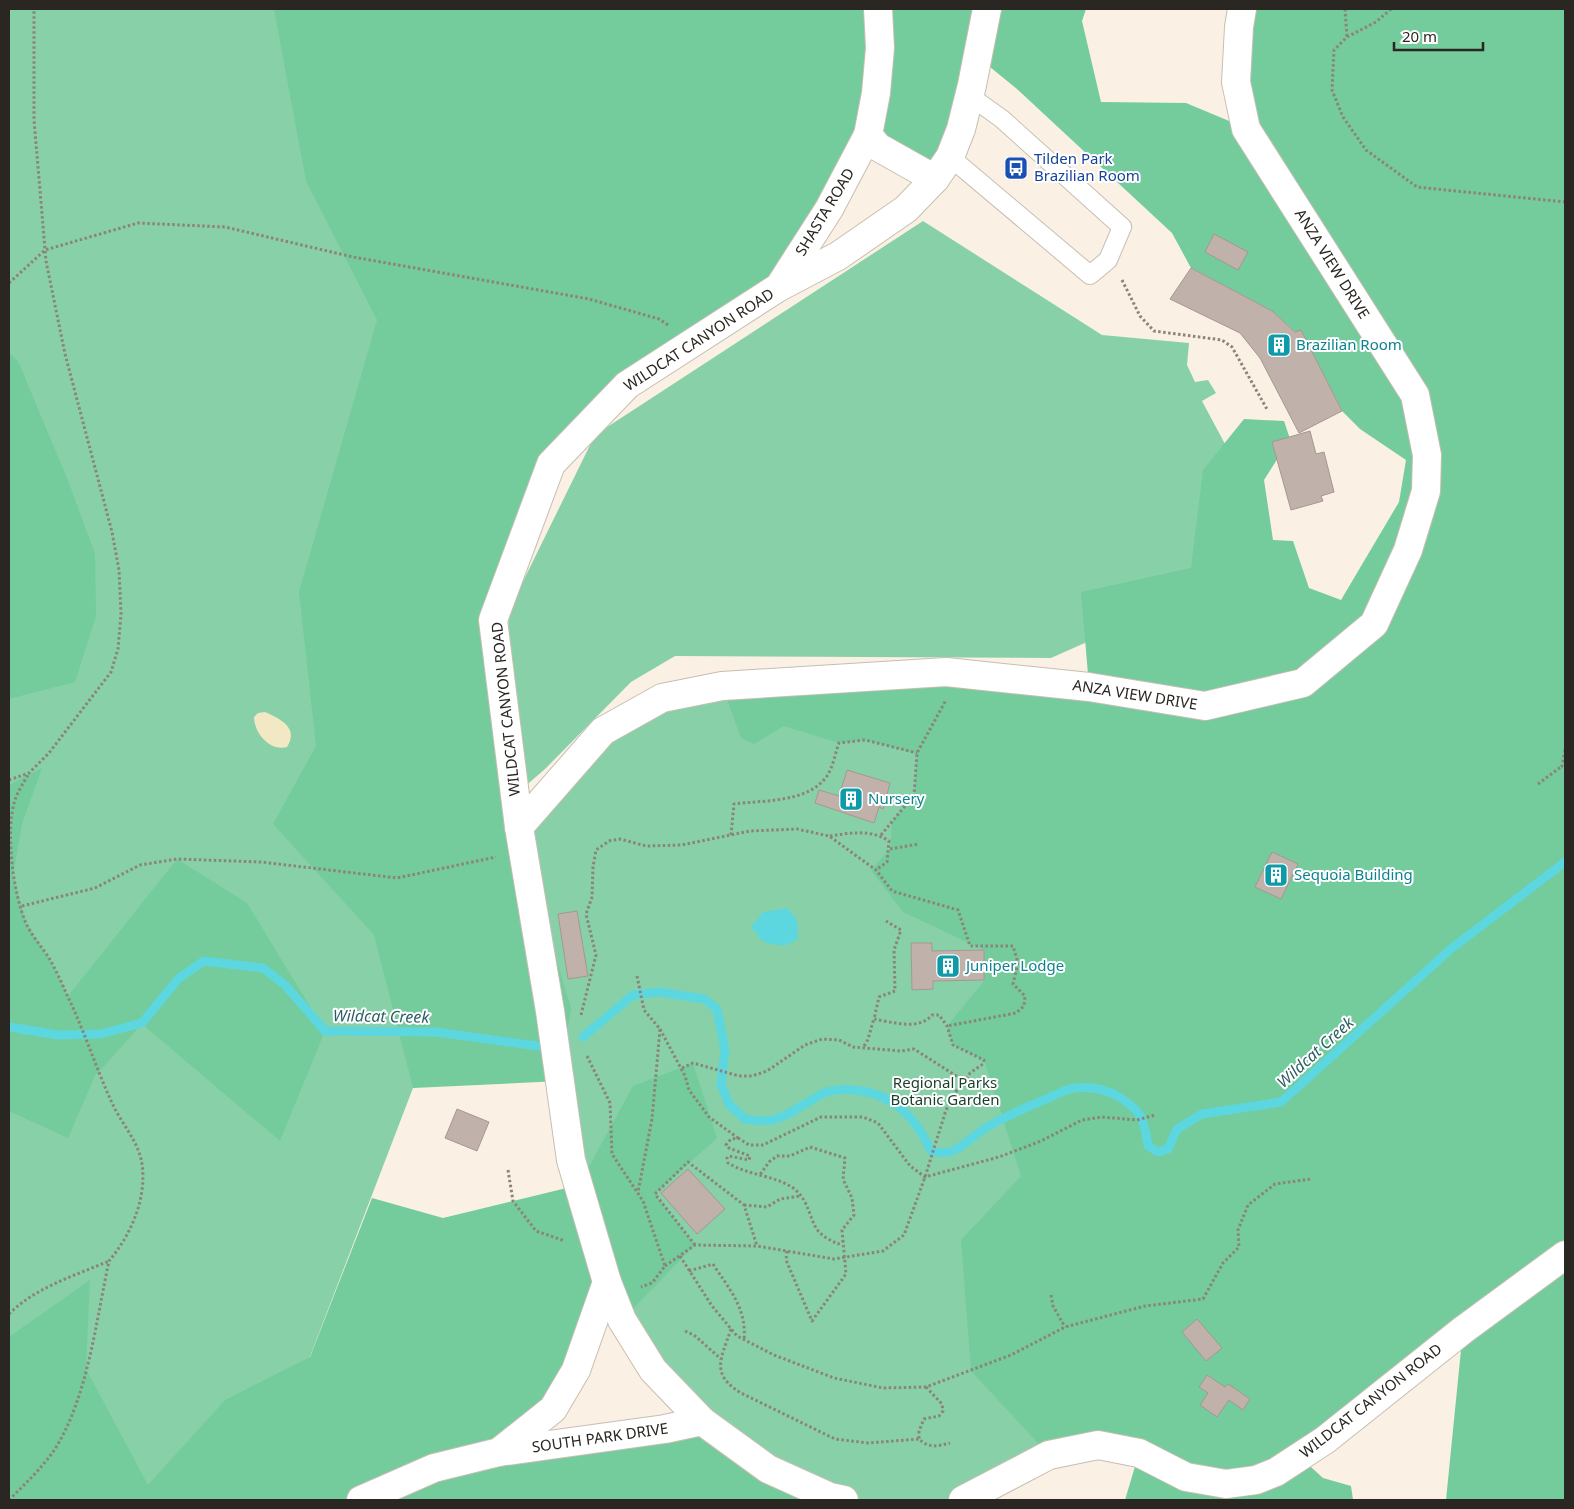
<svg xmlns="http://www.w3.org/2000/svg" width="1574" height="1509" font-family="'Noto Sans',sans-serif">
<rect width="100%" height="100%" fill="#faf0e4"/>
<g fill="#88d1a8">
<path d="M9 9H348L431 899 413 1088 255 1500H9Z"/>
<path d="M923 221 1102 335 1189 343 1187 365 1195 382 1208 380 1216 393 1202 401 1225 444 1242 573 1051 658 675 656 631 682 545 769 515 795 508 612 595 435Z"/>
<path d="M946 672 1098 1445 963 1500H844L702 1421 607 1282 519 827 603 731 662 698Z"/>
</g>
<g fill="#74cb9c">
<path d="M274 9H1086L1082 21 1101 102 1186 103 1246 128 1242 9H1565V1500H1446L1463 1330 1301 1458 1323 1478 1351 1486 1353 1500H1125L1139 1453 1049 1455 971 1371 961 1240 1021 1176 984 1060 953 1045 947 1026 984 981V950L903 912 871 870 890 849 892 822 914 795 917 754 865 740 839 743 784 726 754 744 741 738 722 686 946 672 1089 686 1081 592 1191 568 1203 470 1244 419 1284 421 1290 439 1264 480 1273 540 1293 541 1309 588 1341 600 1399 502 1406 460 1360 429 1342 411 1301 330 1295 332 1272 311 1191 268 1172 233 1017 89 979 58 935 179 869 135 779 287 694 341 551 464 493 620 523 851 571 1008 560 1081 413 1088 374 935 273 824 316 746 299 592 377 320 306 181Z"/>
<path d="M9 353 18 361 69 483 95 554 96 616 75 682 9 699Z"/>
<path d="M42 768 22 824 13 876 26 923 50 960 68 996 177 859 247 903 325 1031 280 1141 142 1024 95 1076 68 1138 9 1111V785Z"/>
<path d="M693 1063 717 1138 655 1194 695 1245 622 1320 613 1296 576 1370 500 1451 702 1421 844 1500H9V1337L90 1280 86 1369 148 1485 225 1400 310 1357 372 1198 443 1218 579 1185 633 1086Z"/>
</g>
<path fill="#f2e8c3" d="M265 712C281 719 299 728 287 747 270 752 254 733 254 717L258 713Z"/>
<path fill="#5cd7df" d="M787 908 797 920 798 939 784 946 763 942 751 927 763 912Z"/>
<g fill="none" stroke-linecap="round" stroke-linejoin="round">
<g stroke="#5cd7df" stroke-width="9">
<path d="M9 1027 58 1035 100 1034 142 1023 179 978 204 961 263 968 285 985 325 1031 436 1032 537 1046"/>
<path d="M583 1037 633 995 659 992 704 999 717 1009 725 1050 721 1084 729 1104 745 1119C753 1120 764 1122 772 1120 791 1116 809 1099 827 1092 839 1088 850 1089 862 1091 897 1097 917 1120 931 1151 956 1159 967 1139 987 1127 1006 1116 1026 1108 1046 1099 1054 1096 1062 1091 1070 1089 1085 1085 1106 1089 1119 1097 1142 1111 1144 1119 1148 1146L1158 1152 1168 1149 1177 1129 1202 1114 1281 1102 1452 948 1565 862"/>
</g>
</g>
<g fill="#c0b2ab" stroke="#a69791">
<path d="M1214 234 1248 252 1238 270 1205 252Z"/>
<path d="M1191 268 1272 311 1295 332 1301 330 1342 411 1299 433 1260 358 1240 333 1170 299Z"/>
<path d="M1310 431 1316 454 1324 452 1334 492 1321 496 1323 501 1291 510 1272 442Z"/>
<path d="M847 770 890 783 883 809 879 807 874 823 815 803 819 790 839 796Z"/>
<path d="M1272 852 1298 864 1281 899 1255 887Z"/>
<path d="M577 911 588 976 568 979 558 914Z"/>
<path d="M911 943H932V951L984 950V980L933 981V989L912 990Z"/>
<path d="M457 1109 489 1122 477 1151 445 1138Z"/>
<path d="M688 1169 725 1209 697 1234 661 1193Z"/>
<path d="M1197 1319 1222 1348 1206 1361 1182 1332Z"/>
<path d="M1207 1375 1225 1387 1228 1384 1250 1399 1243 1410 1229 1400 1217 1417 1200 1405 1208 1393 1199 1387Z"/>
</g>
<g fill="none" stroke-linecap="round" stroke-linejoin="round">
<g stroke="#c7beb2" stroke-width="20">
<path id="service" d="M950 157 1090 275 1108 260 1122 227 1002 119 970 96"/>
</g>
<g stroke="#c7beb2" stroke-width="30">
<g id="minor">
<path d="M519 827 603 731 662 698 722 686 946 672 1089 687 1205 706 1303 683 1374 624 1408 550 1426 491 1427 455 1415 395 1246 129 1236 82 1239 27 1242 9"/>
<path d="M499 1452 665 1429 702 1421"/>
</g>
</g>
<g stroke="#c7beb2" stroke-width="30">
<g id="tertiary">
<path d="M868 135 878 147 935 179"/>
<path d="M779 287 829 209 868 135 876 93 880 48 878 9"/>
<path d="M361 1500 434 1468 499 1452 553 1409 576 1370 607 1282"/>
<path d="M844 1500 830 1497 768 1469 702 1421 653 1370 622 1320 607 1282 571 1160 550 1011 519 827 493 620 551 464 627 385 779 287 838 256 906 209 935 179 950 157 961 129 972 85 987 9"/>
<path d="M963 1500 1049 1455 1098 1445 1139 1453 1186 1477 1226 1484 1256 1480 1276 1472 1325 1440 1463 1330 1565 1255"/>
</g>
</g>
<g stroke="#8a847b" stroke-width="3" stroke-dasharray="2.5 2.5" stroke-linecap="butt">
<path d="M1345 9 1347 37"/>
<path d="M1391 9 1376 22 1347 37 1334 50 1332 90 1343 117 1366 150 1417 187 1565 202"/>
<path d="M1122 280 1140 316 1154 331 1222 340 1232 347 1268 411"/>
<path d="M9 283 45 250 138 223 225 227 353 257 589 299 659 319 668 325"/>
<path d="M1565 750 1562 766 1565 767"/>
<path d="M9 780 29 773 49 753 111 672 118 649 121 614 119 570 112 532 65 354 46 261 34 120V9"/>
<path d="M1538 784 1562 766"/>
<path d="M731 835 734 804C764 800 808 803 827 776 833 767 835 754 839 743L865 740 917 753"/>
<path d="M881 835 914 795 917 753 946 700"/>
<path d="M830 836C850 833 871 829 889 841L887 862 876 870"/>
<path d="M890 849 919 844"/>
<path d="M22 906 95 888 140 865 177 859 261 862 397 878 496 857"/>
<path d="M637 976 644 1010 660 1029 652 1119 638 1192"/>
<path d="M581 1015 596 955 586 914 592 897 593 867 596 850 609 841 620 839 646 846 681 845 750 831 797 829 829 836 876 870 892 891 958 910 970 946H1013L1018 963 1013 984 1025 996 1024 1006 1016 1013 947 1026"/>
<path d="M660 1029 685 1076 689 1090 709 1117 738 1138 731 1139 726 1145 729 1148 750 1156 749 1160 729 1156 727 1158 728 1163C748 1175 774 1176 790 1186 807 1196 808 1213 816 1228 821 1236 830 1240 838 1244L843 1241 842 1230 854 1215 852 1198 843 1179 845 1158 810 1147 790 1156H777L769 1162 759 1176"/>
<path d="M864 1046C870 1038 870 1029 874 1019"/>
<path d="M587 1056 610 1103 612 1154 643 1201 665 1266 652 1283 641 1287"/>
<path d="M682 1068 693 1063 739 1076H752L767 1071 805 1045 822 1039 839 1040 853 1047 901 1051 914 1049 958 1077 967 1078"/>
<path d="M738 1138 749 1145H763L821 1117H863L878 1123 910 1166 925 1177 999 1157 1041 1141 1082 1120 1102 1117 1137 1120 1155 1115"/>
<path d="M508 1170 513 1201 536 1231 565 1241"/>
<path d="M744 1205 767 1207 780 1199 800 1196"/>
<path d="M695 1245 655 1194 688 1162 744 1205 757 1246"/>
<path d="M787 1251 786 1260 812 1321 846 1274 843 1241"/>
<path d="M680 1256 712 1306 737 1336 774 1355 834 1378 883 1388 926 1387 1011 1355 1065 1327 1145 1306 1203 1299 1223 1263 1239 1247 1238 1230 1248 1205 1275 1184 1311 1179"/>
<path d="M665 1266 695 1245 757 1246 834 1259 883 1251 904 1235 925 1177 946 1110 957 1090 969 1081 967 1078 970 1073 983 1064 984 1060 953 1045 947 1026 939 1015H932C919 1031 892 1022 874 1019L879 997 895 991 894 950 901 930 886 921"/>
<path d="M689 1271 713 1264C729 1289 747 1308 744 1340"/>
<path d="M1051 1295 1053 1306 1065 1327"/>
<path d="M9 1314C36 1287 74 1276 109 1261"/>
<path d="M731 1329C721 1359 710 1374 741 1393L835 1439 868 1443 919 1439"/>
<path d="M685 1331 694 1335 721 1359"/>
<path d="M926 1387 942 1404 943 1411 939 1416 924 1419 919 1431V1439C930 1449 937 1446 950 1443"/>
<path d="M9 1500C25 1484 42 1468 55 1449 88 1396 96 1321 109 1261 131 1235 147 1198 142 1164 139 1142 121 1123 112 1103 96 1068 84 1030 67 995 62 983 56 970 49 958 42 947 31 935 26 923 13 894 5 830 15 800 18 791 24 782 29 773"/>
</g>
<use href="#service" stroke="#fff" stroke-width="18"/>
<use href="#minor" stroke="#fff" stroke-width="28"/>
<use href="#tertiary" stroke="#fff" stroke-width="28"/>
</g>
<defs>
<g id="bus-square" transform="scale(1.25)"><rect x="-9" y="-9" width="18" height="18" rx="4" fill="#1a4fb4" stroke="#fff"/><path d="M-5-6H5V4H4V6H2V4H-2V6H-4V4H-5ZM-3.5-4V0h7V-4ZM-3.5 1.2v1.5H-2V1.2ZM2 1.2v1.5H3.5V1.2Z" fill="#fff"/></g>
<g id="building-square" transform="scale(1.25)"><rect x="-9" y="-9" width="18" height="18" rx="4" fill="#0f9aa8" stroke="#fff"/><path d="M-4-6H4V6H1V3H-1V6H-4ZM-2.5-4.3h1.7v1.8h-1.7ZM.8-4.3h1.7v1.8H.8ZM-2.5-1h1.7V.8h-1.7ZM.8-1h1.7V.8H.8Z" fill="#fff"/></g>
</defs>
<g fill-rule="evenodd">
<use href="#bus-square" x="1016" y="168"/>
<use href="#building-square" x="1279" y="345"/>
<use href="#building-square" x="851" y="799"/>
<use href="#building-square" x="1276" y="875"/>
<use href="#building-square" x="948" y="966"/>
</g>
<g text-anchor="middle" stroke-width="4" stroke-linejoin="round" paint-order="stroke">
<g font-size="15" fill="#164399" stroke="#fff" text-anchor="start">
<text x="1034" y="164">Tilden Park<tspan x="1034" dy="17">Brazilian Room</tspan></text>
</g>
<g font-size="15" fill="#2a2621" stroke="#fff">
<text transform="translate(825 212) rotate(-59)" y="5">SHASTA ROAD</text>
<text transform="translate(1332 264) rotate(58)" y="5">ANZA VIEW DRIVE</text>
<text transform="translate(699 340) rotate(-33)" y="5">WILDCAT CANYON ROAD</text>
<text transform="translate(1135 695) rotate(9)" y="5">ANZA VIEW DRIVE</text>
<text transform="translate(506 709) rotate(-96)" y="5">WILDCAT CANYON ROAD</text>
<text transform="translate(1371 1401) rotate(-38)" y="5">WILDCAT CANYON ROAD</text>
<text transform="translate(600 1438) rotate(-8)" y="5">SOUTH PARK DRIVE</text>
</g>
<g font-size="15" fill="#0d838f" stroke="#fff" text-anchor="start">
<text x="1296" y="350">Brazilian Room</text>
<text x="868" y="804">Nursery</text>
<text x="1294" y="880">Sequoia Building</text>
<text x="966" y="971">Juniper Lodge</text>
</g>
<g font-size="15" fill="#183e2a" stroke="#fff">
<text x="945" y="1088">Regional Parks<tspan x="945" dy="17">Botanic Garden</tspan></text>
</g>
<g font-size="16" font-style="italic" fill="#2b5f62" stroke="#fff">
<text transform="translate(381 1016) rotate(1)" y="6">Wildcat Creek</text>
<text transform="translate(1315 1052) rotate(-42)" y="6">Wildcat Creek</text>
</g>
</g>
<rect width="1574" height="1509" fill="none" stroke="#2a2621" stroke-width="20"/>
<path d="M1394 42v8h89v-8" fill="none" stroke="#2a2621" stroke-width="2.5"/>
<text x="1402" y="42" font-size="15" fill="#2a2621" stroke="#ffffff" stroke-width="4" paint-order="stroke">20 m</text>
</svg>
